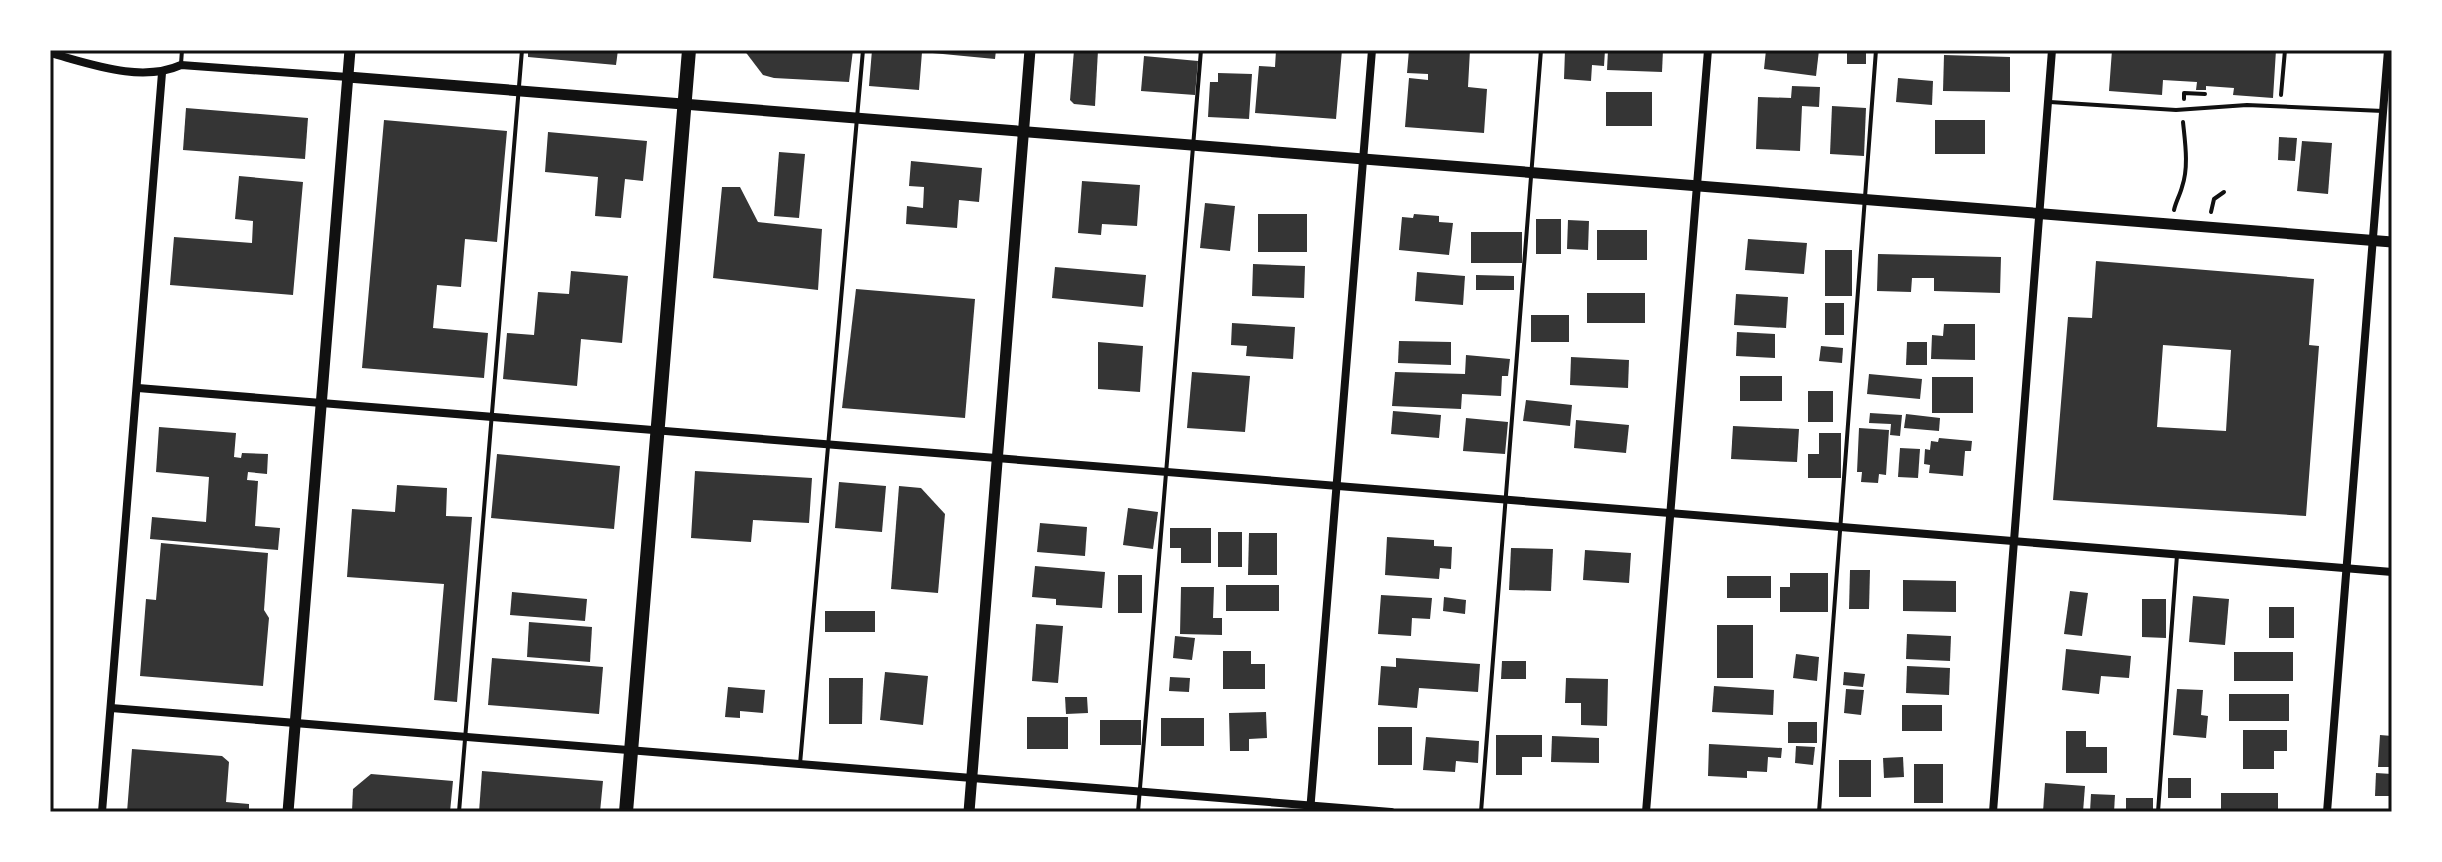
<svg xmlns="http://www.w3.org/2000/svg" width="2442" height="862" font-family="Montserrat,sans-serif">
<rect width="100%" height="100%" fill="#fff"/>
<g fill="#353535" fill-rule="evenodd">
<path d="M528 50H618L616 65 528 57Z"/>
<path d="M744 50H853L849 82 774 78 763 75Z"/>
<path d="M872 50H996L995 59 922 52 919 90 869 86Z"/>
<path d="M1074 50H1098L1095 106 1074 104 1070 100Z"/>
<path d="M1276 50H1342L1336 119 1255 113 1259 66 1275 67Z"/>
<path d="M1409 50H1470L1468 87 1487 89 1484 133 1405 127 1409 78 1428 80V74L1407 73Z"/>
<path d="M1565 50H1605L1604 66 1592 65 1591 81 1564 79Z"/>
<path d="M1608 50H1663L1662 72 1607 70Z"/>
<path d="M1766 50H1819L1816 76 1764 69Z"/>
<rect x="1847" y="50" width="19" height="14"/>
<path d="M2112 50H2276L2273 98 2233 95 2234 88 2206 86V90H2196L2197 82 2163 80 2162 95 2109 91Z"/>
<path d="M1944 55 2010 57V92L1943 91Z"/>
<path d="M1144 56 1198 61 1195 95 1141 91Z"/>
<path d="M1218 73 1252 74 1249 119 1208 117 1210 82H1218Z"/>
<path d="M1898 78 1933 81 1932 105 1896 102Z"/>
<path d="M1792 86 1820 87 1819 107 1802 106 1800 151 1756 149 1758 97 1791 98Z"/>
<rect x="1606" y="92" width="46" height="34"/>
<path d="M1832 106 1866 108 1864 156 1830 154Z"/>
<path d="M186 108 308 118 305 159 183 150Z"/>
<path d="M384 120 507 131 497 242 465 239 461 287 437 285 433 328 488 333 484 378 362 368Z"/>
<rect x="1935" y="120" width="50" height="34"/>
<path d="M548 132 647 141 643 181 625 179 621 218 595 216 598 177 545 172Z"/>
<path d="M2279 137 2297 138 2295 161 2278 160Z"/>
<path d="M2302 141 2332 143 2328 194 2297 191Z"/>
<path d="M779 152 805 154 799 218 774 216Z"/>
<path d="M911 161 982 168 979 202 959 200 957 228 906 224 907 206 923 208 924 187 909 186Z"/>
<path d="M239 176 303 182 293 295 170 285 174 237 252 243 253 221 235 219Z"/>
<path d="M1082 181 1140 185 1137 226 1102 224 1101 235 1078 233Z"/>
<path d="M722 187H740L758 222 822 229 818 290 713 278Z"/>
<path d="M1205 203 1235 206 1230 251 1200 248Z"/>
<rect x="1258" y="214" width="49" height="38"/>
<path d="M1414 214 1439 216V222L1453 223 1449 255 1399 250 1402 217 1413 218Z"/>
<rect x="1536" y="219" width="25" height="35"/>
<path d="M1568 220 1589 221 1588 250 1567 249Z"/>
<rect x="1597" y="230" width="50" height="30"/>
<rect x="1471" y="232" width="51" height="31"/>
<path d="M1748 239 1807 243 1804 274 1745 270Z"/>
<rect x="1825" y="250" width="27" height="46"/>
<path d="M1878 254 2001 257 2000 293 1934 291V278H1912L1911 292 1877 291Z"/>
<path d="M2096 261 2314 279 2309 345 2319 346 2306 516 2053 500 2068 317 2092 318ZM2163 345 2231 350 2226 431 2157 427Z"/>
<path d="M1253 264 1305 266 1304 298 1252 296Z"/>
<path d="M1055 267 1146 275 1143 307 1052 298Z"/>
<path d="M571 271 628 276 622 343 581 339 577 386 503 379 507 333 534 335 538 292 569 294Z"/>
<path d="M1417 272 1465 276 1463 305 1415 301Z"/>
<path d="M1476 275 1514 276V290H1476Z"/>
<path d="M856 289 975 299 965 418 842 408Z"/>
<rect x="1587" y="293" width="58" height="30"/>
<path d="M1736 294 1788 297 1786 328 1734 325Z"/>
<rect x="1825" y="303" width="19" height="32"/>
<rect x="1531" y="315" width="38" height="27"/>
<path d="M1232 323 1295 327 1293 359 1246 356 1247 346 1231 345Z"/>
<path d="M1944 324H1975V360L1931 359 1932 335 1943 336Z"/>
<path d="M1737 332 1775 334V358L1736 356Z"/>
<path d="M1399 341 1451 342V365L1398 363Z"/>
<path d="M1098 342 1143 346 1140 392 1098 389Z"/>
<path d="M1907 342H1927V365H1906Z"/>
<path d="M1821 346 1843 348 1842 363 1819 361Z"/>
<path d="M1466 355 1510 359 1508 376H1502L1501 396 1462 394 1461 409 1392 406 1395 372 1465 374Z"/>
<path d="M1571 357 1629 360 1628 388 1570 385Z"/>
<path d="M1192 372 1250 376 1245 432 1187 428Z"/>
<path d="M1869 374 1922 379 1920 399 1867 394Z"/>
<rect x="1740" y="376" width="42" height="25"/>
<rect x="1932" y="377" width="41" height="36"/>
<rect x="1808" y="391" width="25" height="31"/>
<path d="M1526 400 1572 405 1570 426 1523 421Z"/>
<path d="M1393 411 1441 415 1439 438 1391 434Z"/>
<path d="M1870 413 1902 415 1900 436 1890 435 1891 424 1869 423Z"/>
<path d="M1906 414 1940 418 1939 431 1904 428Z"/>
<path d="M1466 418 1508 422 1505 454 1463 451Z"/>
<path d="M1576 420 1629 425 1626 453 1574 448Z"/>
<path d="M1733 426 1799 429 1797 462 1731 459Z"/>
<path d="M159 427 236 433 234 457 241 458 242 453 268 454 267 474 248 472 247 480 258 481 255 526 280 528 278 550 150 539 152 517 206 522 209 477 156 472Z"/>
<path d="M1859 428 1889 430 1886 475 1879 474 1878 483 1861 482 1862 472H1857Z"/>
<path d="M1819 433H1841V478H1808V454H1819Z"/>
<path d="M1939 438 1972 441 1971 451H1965L1963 476 1929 473 1930 465 1924 464 1925 449 1930 450 1931 441 1938 442Z"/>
<path d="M1900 448 1920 449 1918 478 1898 477Z"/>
<path d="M497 454 620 466 614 529 491 518Z"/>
<path d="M695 471 812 478 809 523 753 520 751 542 691 538Z"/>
<path d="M839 482 886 486 882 532 835 528Z"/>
<path d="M397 485 447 488 446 516 472 517 457 702 434 700 444 584 347 577 352 509 395 512Z"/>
<path d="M899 486 921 488 945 514 938 593 891 589Z"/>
<path d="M1128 508 1158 512 1153 549 1123 545Z"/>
<path d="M1040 523 1087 527 1085 556 1037 552Z"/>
<path d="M1170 528H1211V563H1181V548H1170Z"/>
<rect x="1218" y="532" width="24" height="35"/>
<path d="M1249 533H1277V575H1248Z"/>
<path d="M1387 537 1434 540V546L1452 547 1451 569 1440 568 1439 579 1385 575Z"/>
<path d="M161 543 268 553 264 610 269 618 263 686 140 676 146 599 156 600Z"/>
<path d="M1511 548 1553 549 1551 591 1509 590Z"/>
<path d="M1585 550 1631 553 1629 583 1583 580Z"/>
<path d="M1035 566 1105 572 1102 608 1056 605V599L1032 597Z"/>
<path d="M1850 570H1870L1869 609H1849Z"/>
<path d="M1790 573H1828V612H1780V587H1790Z"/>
<rect x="1118" y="575" width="24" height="38"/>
<rect x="1727" y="576" width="44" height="22"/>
<path d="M1903 580 1956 581V612L1903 611Z"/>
<rect x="1226" y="585" width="53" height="26"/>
<path d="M1181 587H1214L1213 618H1222V635L1180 634Z"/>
<path d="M2070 591 2088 593 2082 636 2064 634Z"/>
<path d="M512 592 587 599 585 621 510 615Z"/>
<path d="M1381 595 1432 598 1430 619 1412 618 1411 636 1378 634Z"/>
<path d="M2193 596 2229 599 2225 645 2189 642Z"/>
<path d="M1444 597 1466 600 1465 614 1443 611Z"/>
<path d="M2142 599H2166V638L2142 637Z"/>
<rect x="2269" y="607" width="25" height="31"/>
<rect x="825" y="611" width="50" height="21"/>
<path d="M529 622 592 627 590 662 527 657Z"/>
<path d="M1036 624 1063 626 1058 683 1032 681Z"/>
<rect x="1717" y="625" width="36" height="53"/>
<path d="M1907 634 1951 636 1950 661 1906 659Z"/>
<path d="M1175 636 1195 638 1192 660 1173 658Z"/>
<path d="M2066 649 2131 656 2129 678 2101 676 2099 694 2062 690Z"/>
<path d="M1223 651H1251V664H1265V689H1223Z"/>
<rect x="2234" y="652" width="59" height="29"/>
<path d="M1796 654 1819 657 1817 681 1793 678Z"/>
<path d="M492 658 603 667 599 714 488 705Z"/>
<path d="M1396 658 1480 664 1478 692 1419 688 1417 708 1378 705 1381 666 1396 667Z"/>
<path d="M1502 661H1526V679H1501Z"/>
<path d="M1907 666 1950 668 1949 695 1906 693Z"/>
<path d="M885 672 928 676 923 725 880 720Z"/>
<path d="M1844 672 1865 674 1863 687 1843 685Z"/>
<path d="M1170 677 1190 678 1189 692 1169 691Z"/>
<path d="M829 678H863L862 724H829Z"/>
<path d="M1566 678 1608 679 1607 726 1581 725V703H1565Z"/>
<path d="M1714 686 1774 690 1773 715 1712 712Z"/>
<path d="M728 687 765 690 763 713 740 711V718L725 717Z"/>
<path d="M1846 689 1864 690 1861 715 1844 713Z"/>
<path d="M2177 689 2203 690 2201 715 2208 716 2206 738 2173 735Z"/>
<rect x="2229" y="694" width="60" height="27"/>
<path d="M1065 697H1087L1088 713 1066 714Z"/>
<rect x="1902" y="705" width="40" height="26"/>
<path d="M1266 712 1267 738 1249 739V751H1230L1229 713Z"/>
<rect x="1027" y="717" width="41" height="32"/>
<rect x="1161" y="718" width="43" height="28"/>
<rect x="1100" y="720" width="41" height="25"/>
<rect x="1788" y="722" width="29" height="21"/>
<rect x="1378" y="727" width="34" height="38"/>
<path d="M2243 730H2287V751H2274V769H2243Z"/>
<path d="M2066 731H2086V747H2107V773H2066Z"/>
<path d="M1496 735H1542V757H1522V775H1496Z"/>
<path d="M2380 735 2392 736V767H2378Z"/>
<path d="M1552 736 1599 738V763L1551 762Z"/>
<path d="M1426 737 1479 741 1478 763 1456 761 1455 772 1423 770Z"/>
<path d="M1709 744 1782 748 1781 758 1768 757 1767 772 1747 771V778L1708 776Z"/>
<path d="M1796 746 1815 747 1813 765 1795 763Z"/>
<path d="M132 749 222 756 229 762 226 802 249 804V812H127Z"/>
<path d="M1903 757 1904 777 1884 778 1883 758Z"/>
<rect x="1839" y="760" width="32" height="37"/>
<rect x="1914" y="764" width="29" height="39"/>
<path d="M482 771 603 781 600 812H479Z"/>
<path d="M2376 773 2392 774V796H2375Z"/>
<path d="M371 774 453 781 450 812H352L353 789Z"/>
<rect x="2168" y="778" width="23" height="20"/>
<path d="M2045 783 2085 786 2083 812H2043Z"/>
<rect x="2221" y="793" width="57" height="19"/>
<path d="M2091 794 2115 795 2114 812H2090Z"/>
<rect x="2126" y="798" width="27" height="14"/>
</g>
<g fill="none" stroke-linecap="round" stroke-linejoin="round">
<g stroke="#111" stroke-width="4">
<path d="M2281 95 2285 50"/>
<path d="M2184 99V93L2205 94"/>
<path d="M2174 210C2176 201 2180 195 2182 187 2189 167 2185 142 2183 122"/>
<path d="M2211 212 2214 199 2224 192"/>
</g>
<g stroke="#111" stroke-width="4">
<path d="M181 64 182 50"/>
<path d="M2050 102 2176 110 2247 105 2383 111"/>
<path d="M800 764 863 50"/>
<path d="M459 812 522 50"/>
<path d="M1138 812 1201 50"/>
<path d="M1481 812 1541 50"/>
<path d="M1819 812 1876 50"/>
<path d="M2158 812 2177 555"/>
</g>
<g stroke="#111" stroke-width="8">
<path d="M50 53C91 64 141 83 181 65L348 77"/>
<path d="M138 388 2392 572"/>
<path d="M111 708 1391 812"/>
<path d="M102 812 162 73"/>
<path d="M1310 812 1372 50"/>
<path d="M1646 812 1708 50"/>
<path d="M1993 812 2052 50"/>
<path d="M2327 812 2388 50"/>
</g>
<g stroke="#111" stroke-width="11">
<path d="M348 77 2392 242"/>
<path d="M288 812 350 50"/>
<path d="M969 812 1030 50"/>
</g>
<path stroke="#111" stroke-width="14" d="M626 812 689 50"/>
</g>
<rect width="2442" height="862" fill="none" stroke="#ffffff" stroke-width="104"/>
<rect x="52" y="52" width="2338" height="758" fill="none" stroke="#111" stroke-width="3"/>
</svg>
